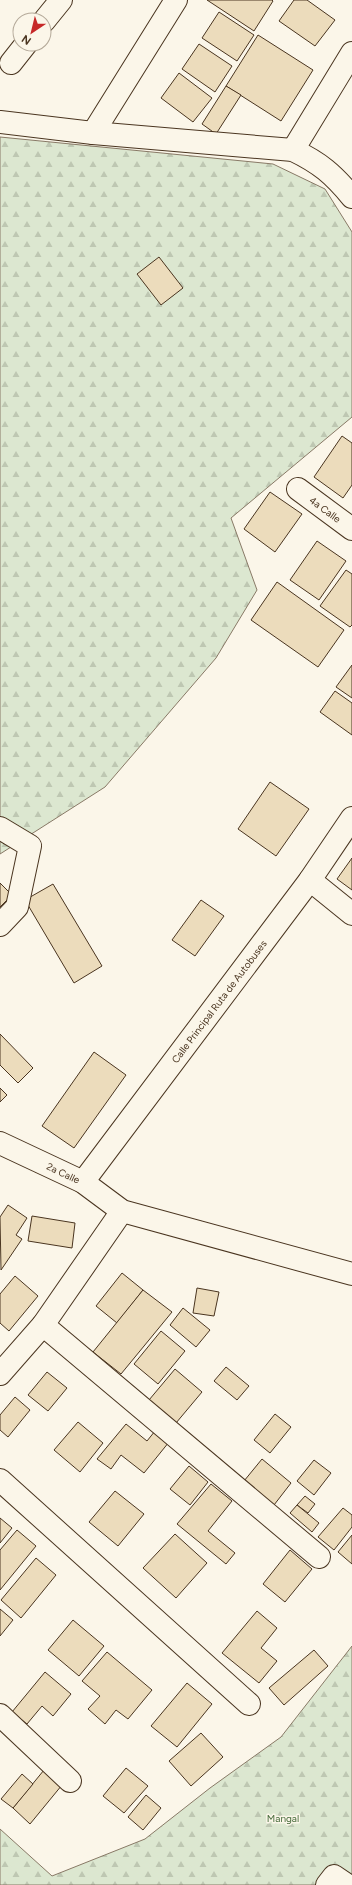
<svg xmlns="http://www.w3.org/2000/svg" width="352" height="1885" font-family="Figtree,sans-serif">
<defs>
<pattern id="forest-firs" width="22" height="20" patternUnits="userSpaceOnUse"><rect width="22" height="20" fill="#dce7d0"/><path d="M5 1l3.5 6h-7zM16 11l3.5 6h-7z" fill="#bec7b2"/></pattern>
</defs>
<rect width="100%" height="100%" fill="#fbf6e9"/>
<g fill="url(#forest-firs)" stroke="#887966">
<path d="M0 137 273 164 325 189 352 232V417L231 518 257 590 216 658 105 787 0 854Z"/>
<path d="M352 1646V1885H0V1829L52 1876 145 1839 210 1788 281 1737Z"/>
</g>
<g fill="#ecdcbc" stroke="#4a3520">
<path d="M207 0H272L273 1 254 31Z"/>
<path d="M294 0H307L335 20 315 46 279 21Z"/>
<path d="M219 12 254 35 237 61 202 38Z"/>
<path d="M258 35 313 70 281 121 226 86Z"/>
<path d="M199 44 232 66 215 92 182 69Z"/>
<path d="M179 73 212 98 193 122 161 98Z"/>
<path d="M226 86 241 95 216 134 202 124Z"/>
<path d="M159 257 183 288 161 305 137 274Z"/>
<path d="M342 436 352 443V485L343 498 314 477Z"/>
<path d="M270 492 302 514 275 552 244 529Z"/>
<path d="M317 541 346 561 319 600 290 580Z"/>
<path d="M346 570 352 574V625L350 627 320 606Z"/>
<path d="M277 582 344 630 318 667 251 620Z"/>
<path d="M352 665V698L336 687Z"/>
<path d="M335 691 352 703V735L320 712Z"/>
<path d="M270 782 309 809 276 856 238 829Z"/>
<path d="M352 858V890L337 879Z"/>
<path d="M0 883 12 895 0 907Z"/>
<path d="M53 884 102 966 74 983 25 900Z"/>
<path d="M201 900 224 916 195 956 172 940Z"/>
<path d="M0 1034 33 1068 18 1083 0 1065Z"/>
<path d="M94 1052 126 1075 74 1148 42 1126Z"/>
<path d="M0 1088 7 1095 0 1102Z"/>
<path d="M8 1205 27 1218 16 1235 22 1239 1 1270 0 1217Z"/>
<path d="M32 1216 75 1223 72 1248 28 1241Z"/>
<path d="M122 1273 143 1290 117 1323 96 1306Z"/>
<path d="M15 1276 38 1296 9 1331 0 1323V1294Z"/>
<path d="M197 1288 219 1292 214 1316 193 1313Z"/>
<path d="M143 1290 172 1312 121 1374 93 1352Z"/>
<path d="M183 1308 210 1330 196 1347 170 1325Z"/>
<path d="M161 1331 185 1351 158 1384 134 1364Z"/>
<path d="M226 1367 249 1386 237 1400 214 1381Z"/>
<path d="M175 1369 202 1392 176 1423 149 1400Z"/>
<path d="M47 1372 67 1388 48 1411 28 1395Z"/>
<path d="M15 1397 30 1410 8 1437 0 1430V1415Z"/>
<path d="M275 1414 291 1427 270 1453 254 1440Z"/>
<path d="M78 1422 103 1443 80 1472 54 1450Z"/>
<path d="M126 1424 147 1441 155 1431 169 1442 144 1473 121 1455 111 1469 97 1459Z"/>
<path d="M262 1459 291 1483 274 1505 244 1481Z"/>
<path d="M314 1460 331 1473 314 1495 297 1481Z"/>
<path d="M189 1466 208 1482 190 1505 170 1489Z"/>
<path d="M211 1484 232 1501 208 1531 235 1553 226 1564 177 1524Z"/>
<path d="M115 1491 144 1514 118 1546 89 1522Z"/>
<path d="M305 1496 315 1504 308 1513 297 1505Z"/>
<path d="M297 1505 319 1523 312 1532 290 1513Z"/>
<path d="M343 1508 352 1515V1527L334 1550 318 1537Z"/>
<path d="M0 1518 12 1528 0 1543Z"/>
<path d="M17 1530 36 1546 0 1590V1550Z"/>
<path d="M175 1534 207 1563 176 1598 143 1568Z"/>
<path d="M352 1535V1564L338 1552Z"/>
<path d="M290 1550 312 1569 285 1602 263 1584Z"/>
<path d="M36 1558 56 1575 21 1618 1 1600Z"/>
<path d="M0 1609 13 1620 0 1636Z"/>
<path d="M257 1611 277 1628 261 1648 277 1661 259 1683 222 1653Z"/>
<path d="M73 1620 104 1646 79 1676 48 1650Z"/>
<path d="M314 1650 328 1666 284 1705 269 1688Z"/>
<path d="M107 1652 152 1690 128 1719 116 1710 105 1724 88 1709 100 1696 82 1681Z"/>
<path d="M45 1672 71 1694 53 1716 42 1706 27 1724 12 1712Z"/>
<path d="M187 1683 212 1704 177 1747 151 1726Z"/>
<path d="M201 1733 223 1757 191 1786 169 1761Z"/>
<path d="M126 1768 148 1786 124 1813 103 1796Z"/>
<path d="M44 1770 62 1785 30 1824 13 1808Z"/>
<path d="M22 1774 33 1784 13 1808 1 1799Z"/>
<path d="M146 1795 161 1808 143 1830 128 1817Z"/>
</g>
<g fill="none" stroke-linecap="round" stroke-linejoin="round">
<g stroke="#4a3520" stroke-width="24">
<g id="minor">
<path d="M44 21 61 0"/>
<path d="M11 63 26 44"/>
<path d="M0 122 93 133 293 150C320 163 333 174 352 197"/>
<path d="M93 133 176 0"/>
<path d="M293 150 352 53"/>
<path id="s1" d="M298 489 352 529"/>
<path d="M0 828 30 846 17 907 0 925"/>
<path d="M310 880 352 914"/>
<path id="s2" d="M0 1143 83 1182 122 1211 352 1274"/>
<path id="s3" d="M83 1182 310 880 352 818"/>
<path d="M43 1325 319 1557"/>
<path d="M0 1374 43 1325 122 1211"/>
<path d="M0 1480 249 1704"/>
<path d="M0 1715 70 1781"/>
<path d="M327 1885 334 1876 347 1885"/>
</g>
</g>
<use href="#minor" stroke="#fbf6e9" stroke-width="22"/>
</g>
<g text-anchor="middle" stroke-width="3" stroke-linejoin="round" paint-order="stroke">
<g font-size="10" fill="#4a3520" stroke="#fbf6e9">
<text dy="4" stroke="none"><textPath href="#s1" startOffset="34">4a Calle</textPath></text>
<text dy="4" stroke="none"><textPath href="#s3" startOffset="226">Calle Principal Ruta de Autobuses</textPath></text>
<text dy="4" stroke="none"><textPath href="#s2" startOffset="70">2a Calle</textPath></text>
</g>
<g font-size="10" fill="#436837" stroke="#fbf6e9">
<text x="283" y="1822">Mangal</text>
</g>
</g>
<g transform="translate(32 32) rotate(215)"><circle r="19" fill="#fbf6e9" stroke="#b4a999"/>
<path d="M0-3L7 15L0 10L-7 15Z" fill="#c62828"/>
<text y="-6" font-size="11" font-weight="bold" text-anchor="middle" fill="#4a3520">N</text>
</g>
</svg>
